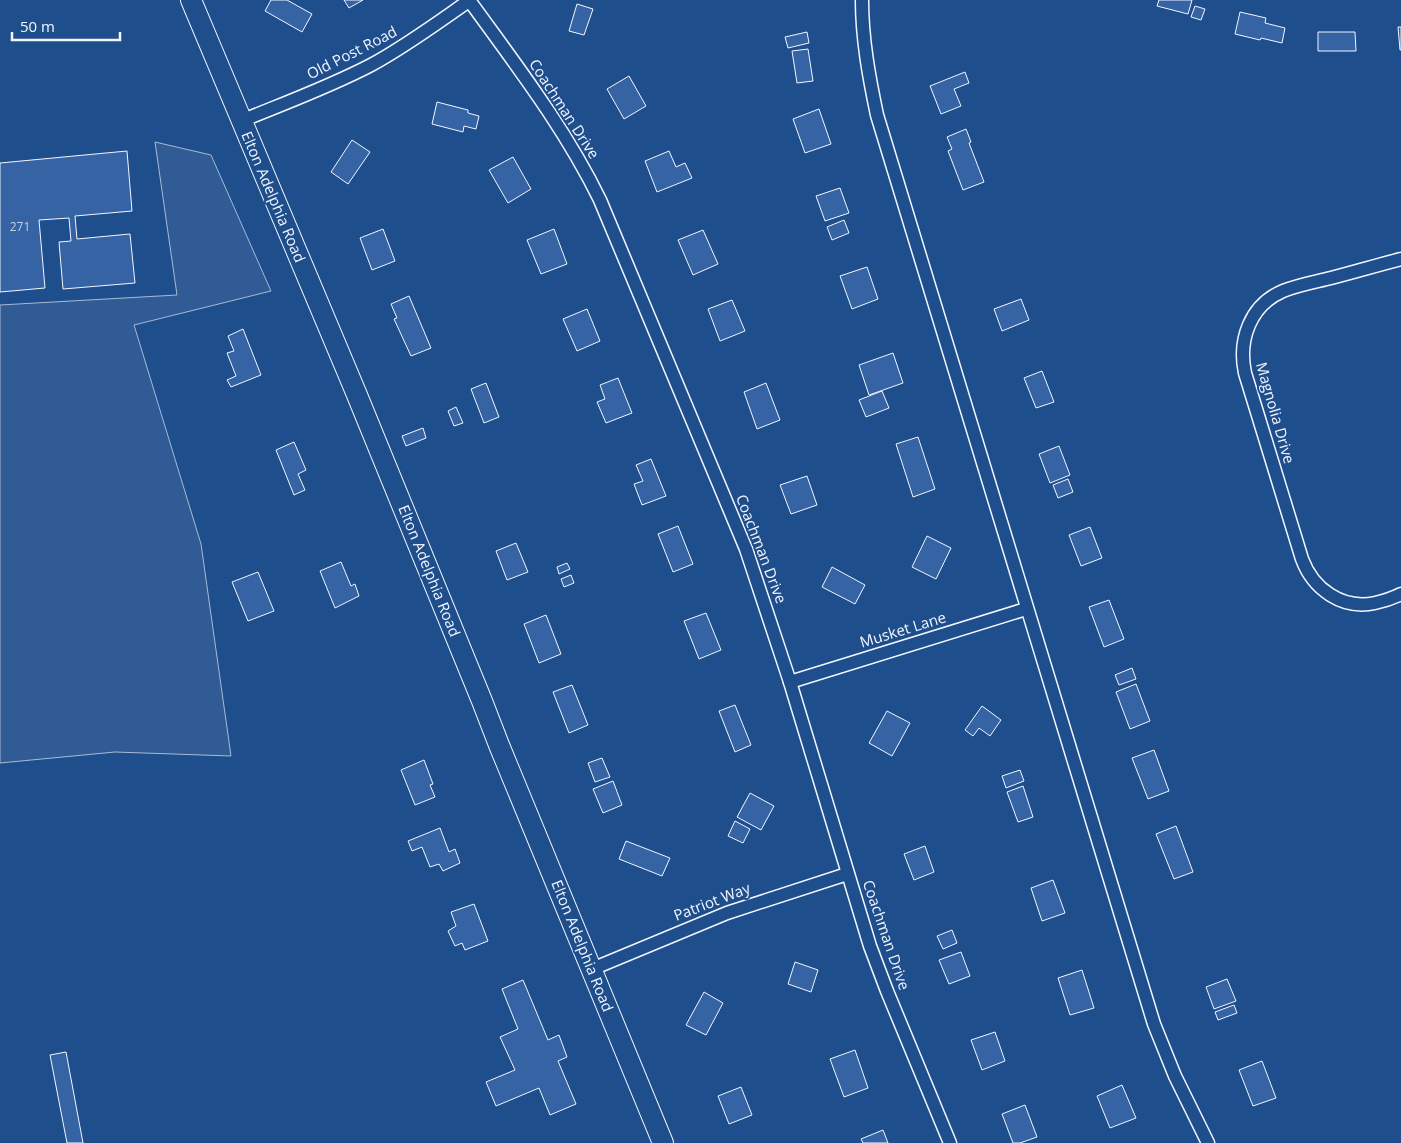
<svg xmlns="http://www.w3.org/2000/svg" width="1401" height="1143" font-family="'Open Sans',sans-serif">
<rect width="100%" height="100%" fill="#1f4e8c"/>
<path fill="#305b95" stroke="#a8bbd7" d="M155 142 211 155 271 291 134 325 201 544 231 756 115 752 0 763V305L177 295Z"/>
<g fill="#3563a3" stroke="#f2f6ff">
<path d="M271 0H287L312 14 302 32 265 11Z"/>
<path d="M344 0H363L349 8Z"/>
<path d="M1159 0H1192L1188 14 1157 6Z"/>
<path d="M577 4 593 9 584 35 569 31Z"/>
<path d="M1195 6 1205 9 1201 20 1191 17Z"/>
<path d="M1240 12 1266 18 1265 23 1285 28 1282 43 1261 38 1260 40 1235 34Z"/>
<path d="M1398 27H1401V50H1400Z"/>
<path d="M807 32 809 43 788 48 785 37Z"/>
<path d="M1318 32H1355L1356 51H1318Z"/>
<path d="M808 49 813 81 797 83 792 51Z"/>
<path d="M965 72 969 83 954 89 961 106 941 114 930 86Z"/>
<path d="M629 76 646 106 624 119 607 89Z"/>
<path d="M437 102 468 110V113L479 116 476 129 464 126 463 132 432 124Z"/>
<path d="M819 109 831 144 805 153 793 119Z"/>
<path d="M966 129 971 142 969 143 984 182 963 190 948 151 952 149 947 137Z"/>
<path d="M352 140 370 152 348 184 331 172Z"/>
<path d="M127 151 132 211 75 216 77 239 130 234 135 283 63 289 59 242 71 241 69 218 39 220 45 288 0 292V163Z"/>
<path d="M669 151 676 167 685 163 692 178 657 192 645 161Z"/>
<path d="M513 157 531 189 508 203 489 170Z"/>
<path d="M840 188 849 213 825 221 816 196Z"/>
<path d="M844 220 849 233 832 240 827 227Z"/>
<path d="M383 229 395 261 372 270 360 238Z"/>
<path d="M554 229 567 264 541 274 527 240Z"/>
<path d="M703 230 718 264 693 275 678 240Z"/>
<path d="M867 267 878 299 852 309 840 276Z"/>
<path d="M409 296 431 348 411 356 394 319 397 318 391 304Z"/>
<path d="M1021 299 1029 320 1002 331 994 309Z"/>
<path d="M732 300 745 331 720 341 708 309Z"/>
<path d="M587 309 600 341 577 351 563 319Z"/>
<path d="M243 329 261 375 231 387 227 380 236 376 227 353 234 351 228 336Z"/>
<path d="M893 353 903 383 869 395 859 365Z"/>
<path d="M1042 371 1054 402 1036 408 1024 378Z"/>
<path d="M618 378 632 413 606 423 597 402 605 399 600 385Z"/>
<path d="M486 383 499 417 484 423 471 389Z"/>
<path d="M766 383 780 420 757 429 744 392Z"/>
<path d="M882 391 889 408 866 417 859 400Z"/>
<path d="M456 407 463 423 454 426 448 411Z"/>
<path d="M423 428 426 438 406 446 402 436Z"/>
<path d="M918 437 935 489 913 497 896 444Z"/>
<path d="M294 442 306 470 298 474 305 490 294 495 276 450Z"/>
<path d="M1059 446 1070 475 1050 483 1039 454Z"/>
<path d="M651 459 666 496 642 505 634 484 643 481 636 465Z"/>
<path d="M807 476 817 505 791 514 780 485Z"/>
<path d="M1068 479 1073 492 1058 498 1053 485Z"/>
<path d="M678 526 693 564 673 572 658 534Z"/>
<path d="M1090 527 1102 558 1081 566 1069 535Z"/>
<path d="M927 536 951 548 936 579 912 567Z"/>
<path d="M516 543 528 572 507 580 496 551Z"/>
<path d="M341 562 351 586 355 584 359 596 335 608 320 571Z"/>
<path d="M567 563 570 569 559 574 557 567Z"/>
<path d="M832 567 865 585 855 604 822 587Z"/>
<path d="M258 572 274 611 248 621 232 582Z"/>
<path d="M571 575 574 583 564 587 561 579Z"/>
<path d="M1109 600 1124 639 1104 647 1089 607Z"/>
<path d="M706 613 721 650 699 659 684 621Z"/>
<path d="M546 615 561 654 539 663 524 624Z"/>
<path d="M1132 668 1136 679 1119 685 1115 675Z"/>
<path d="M1136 684 1150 721 1130 729 1116 692Z"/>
<path d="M572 685 588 725 569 733 553 692Z"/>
<path d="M735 705 751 745 735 752 719 711Z"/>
<path d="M982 706 1001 720 990 736 979 728 973 736 965 730Z"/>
<path d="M887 711 910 723 892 756 869 743Z"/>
<path d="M1154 750 1169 791 1148 799 1132 758Z"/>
<path d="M602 758 610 777 595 782 588 763Z"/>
<path d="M424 760 433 784 430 785 435 797 415 805 401 770Z"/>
<path d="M1020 770 1024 781 1006 788 1002 776Z"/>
<path d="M613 781 622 805 603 813 593 789Z"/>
<path d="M1023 786 1033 817 1018 822 1007 792Z"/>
<path d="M750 793 774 806 761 830 737 817Z"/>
<path d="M735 821 750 829 743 843 728 836Z"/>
<path d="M1176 826 1193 872 1174 879 1156 834Z"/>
<path d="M440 828 449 852 455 849 460 863 443 871 439 864 430 867 422 847 412 851 408 841Z"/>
<path d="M626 841 670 858 662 876 619 859Z"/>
<path d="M925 846 934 872 914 880 904 854Z"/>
<path d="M1053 880 1065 913 1042 921 1031 888Z"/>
<path d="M474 904 488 941 465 950 462 943 455 946 448 931 456 926 451 912Z"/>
<path d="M952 930 957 943 943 949 937 936Z"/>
<path d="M961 952 970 976 949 984 939 960Z"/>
<path d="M795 962 818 970 811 992 788 984Z"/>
<path d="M1082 970 1094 1008 1070 1015 1058 978Z"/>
<path d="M1227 979 1236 1001 1214 1009 1206 987Z"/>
<path d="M523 980 548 1040 559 1035 567 1057 558 1061 576 1104 550 1115 539 1088 496 1106 486 1082 515 1070 500 1037 518 1029 502 989Z"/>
<path d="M704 992 723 1003 706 1035 686 1025Z"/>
<path d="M1234 1005 1237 1013 1218 1020 1215 1012Z"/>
<path d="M995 1032 1005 1061 982 1070 971 1040Z"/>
<path d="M855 1050 868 1088 844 1097 830 1059Z"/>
<path d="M66 1052 83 1143H67L50 1055Z"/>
<path d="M1262 1061 1276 1098 1253 1106 1239 1070Z"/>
<path d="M1122 1085 1136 1118 1110 1128 1097 1096Z"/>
<path d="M741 1087 752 1115 729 1124 718 1096Z"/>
<path d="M1025 1105 1037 1137 1020 1143H1013L1002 1114Z"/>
<path d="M883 1130 888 1143H863L861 1139Z"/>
</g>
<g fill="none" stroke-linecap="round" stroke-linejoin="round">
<g stroke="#f2f6ff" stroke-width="15">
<g id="minor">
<path d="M469 0C516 65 565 128 600 200L746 549 790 682 870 946 887 991 950 1143"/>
<path d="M862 0C862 39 869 77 877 115L1154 1024 1175 1076 1208 1143"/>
<path d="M241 121C285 103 329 87 371 65 406 46 437 23 470 0"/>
<path d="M1401 259C1378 265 1354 272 1331 278 1315 282 1298 285 1283 291 1250 305 1238 340 1245 373L1302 559C1313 589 1342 610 1375 603 1384 601 1393 598 1401 594"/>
<path d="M790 682 1026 609"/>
<path d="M592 969 727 913 847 874"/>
</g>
</g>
<g stroke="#f2f6ff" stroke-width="22">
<path id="primary" d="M191 0 357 395 482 701 499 745 663 1143"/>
</g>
<use href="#minor" stroke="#1f4e8c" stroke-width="12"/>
<use href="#primary" stroke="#1f4e8c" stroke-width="20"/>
</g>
<g text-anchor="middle" stroke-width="4" stroke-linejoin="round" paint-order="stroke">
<g font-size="12" fill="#c3d1e8">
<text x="20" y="231">271</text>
</g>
<g font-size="15" fill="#f2f6ff" stroke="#1f4e8c">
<text transform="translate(352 53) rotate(-27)" y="5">Old Post Road</text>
<text transform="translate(564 109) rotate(57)" y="5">Coachman Drive</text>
<text transform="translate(273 197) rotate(67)" y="5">Elton Adelphia Road</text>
<text transform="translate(1275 413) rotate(74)" y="5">Magnolia Drive</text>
<text transform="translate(761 549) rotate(69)" y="5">Coachman Drive</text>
<text transform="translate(429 571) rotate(68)" y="5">Elton Adelphia Road</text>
<text transform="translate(903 630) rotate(-17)" y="5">Musket Lane</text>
<text transform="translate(712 902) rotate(-21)" y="5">Patriot Way</text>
<text transform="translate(886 935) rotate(71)" y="5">Coachman Drive</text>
<text transform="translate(582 946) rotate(68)" y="5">Elton Adelphia Road</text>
</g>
</g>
<path d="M12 32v8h108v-8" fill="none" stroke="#f2f6ff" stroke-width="2.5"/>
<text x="20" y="32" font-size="15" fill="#f2f6ff" stroke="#1f4e8c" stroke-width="4" paint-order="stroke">50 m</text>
</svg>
